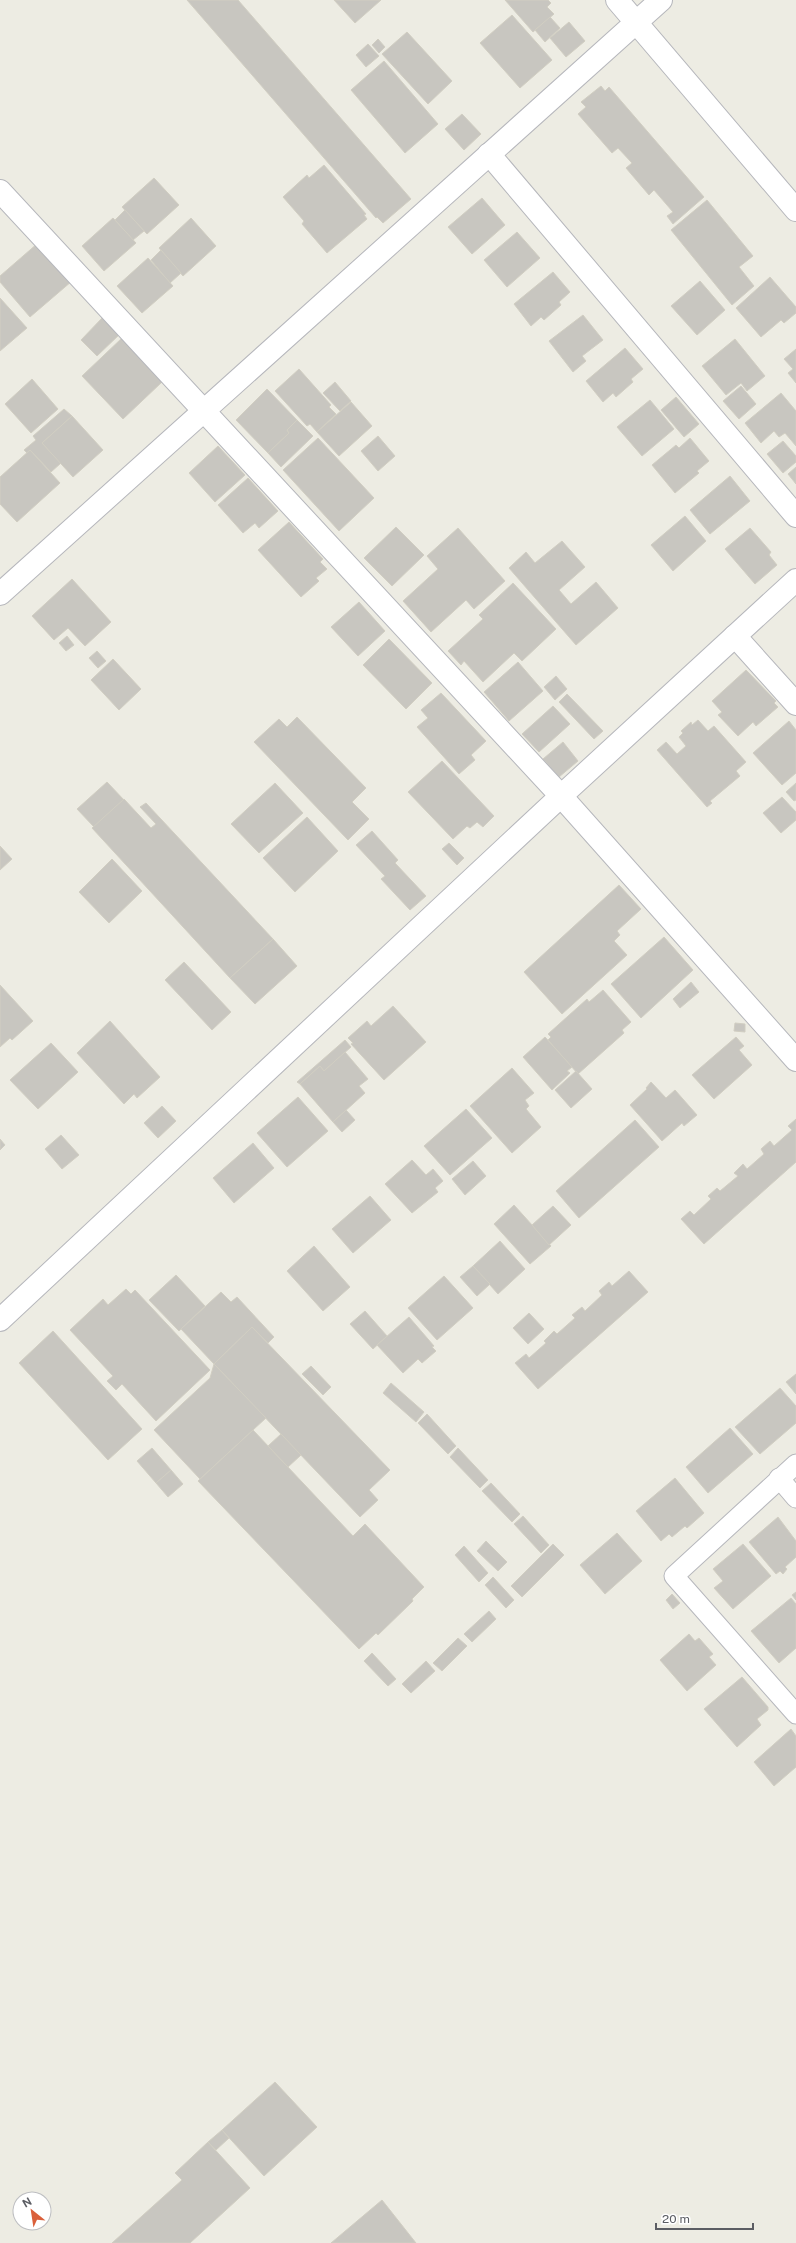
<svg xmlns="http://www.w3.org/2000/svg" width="796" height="2243" font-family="'Public Sans',sans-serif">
<rect width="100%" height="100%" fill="#edece3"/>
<g fill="#c8c6c0" stroke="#d1cec2">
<path d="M187 0H238L411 199 383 223 377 217 376 218Z"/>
<path d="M334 0H381L355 23Z"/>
<path d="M505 0H548L551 3 547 7 554 14 533 32Z"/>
<path d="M512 15 552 60 520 88 480 43Z"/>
<path d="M550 17 560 28 545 42 535 30Z"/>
<path d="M569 22 585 41 566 57 550 38Z"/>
<path d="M407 32 452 81 428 104 382 54Z"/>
<path d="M378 39 385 47 379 53 372 45Z"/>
<path d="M368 44 379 56 366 67 356 55Z"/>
<path d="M384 61 438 124 405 153 351 90Z"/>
<path d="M601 86 605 91 609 87 704 197 673 224 667 216 673 212 654 190 649 195 626 168 632 163 618 148 612 153 578 114 586 107 581 102Z"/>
<path d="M462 114 481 134 464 150 445 129Z"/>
<path d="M324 165 366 214 364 215 367 219 327 253 302 224 304 221 283 197 307 175 309 178Z"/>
<path d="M154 178 179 205 147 234 122 207Z"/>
<path d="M482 198 505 225 472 254 448 227Z"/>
<path d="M707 200 753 256 739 267 754 286 732 305 671 230Z"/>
<path d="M125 210 144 231 133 240 115 220Z"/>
<path d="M113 218 136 243 104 271 82 246Z"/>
<path d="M191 218 216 246 183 276 159 248Z"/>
<path d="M517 232 540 258 507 287 484 260Z"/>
<path d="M38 243 72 281 30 317 0 282V276Z"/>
<path d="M161 250 181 273 170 283 151 260Z"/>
<path d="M148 258 173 286 142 313 117 286Z"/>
<path d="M553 272 570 292 559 302 561 305 544 320 541 317 531 326 514 304Z"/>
<path d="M770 277 796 307V313L784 323 781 320 761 337 736 308Z"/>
<path d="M700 281 725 310 697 335 671 306Z"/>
<path d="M0 298 27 328 0 351Z"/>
<path d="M583 315 603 340 582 356 586 361 573 372 549 341Z"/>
<path d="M104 316 121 333 97 356 81 340Z"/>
<path d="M122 338 162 382 123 419 82 376Z"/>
<path d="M735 339 765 376 747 391 741 383 726 395 702 366Z"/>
<path d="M625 348 643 369 631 379 633 382 616 397 613 393 603 402 586 381Z"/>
<path d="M796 349V383L788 373 793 369 784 359Z"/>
<path d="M299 369 331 405 329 407 336 414 317 432 310 424 307 426 275 391Z"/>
<path d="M32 379 58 409 31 433 5 404Z"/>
<path d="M335 382 351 401 340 411 323 393Z"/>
<path d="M741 386 756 404 739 419 723 401Z"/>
<path d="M267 389 297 420 287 430 289 433 268 453 236 420Z"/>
<path d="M781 393 796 411V446L785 433 779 437 774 431 761 443 745 423Z"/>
<path d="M676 397 699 424 684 437 661 410Z"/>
<path d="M650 400 674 429 642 456 617 427Z"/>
<path d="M351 402 372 426 339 456 317 432Z"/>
<path d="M64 409 72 416 42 443 61 463 51 472 30 450 27 453 24 450 36 440 33 436Z"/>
<path d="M72 416 103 450 73 477 42 443Z"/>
<path d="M297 420 313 436 281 467 268 453 289 433 287 430Z"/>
<path d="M378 436 395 456 378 471 361 451Z"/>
<path d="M318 438 374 498 339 531 283 470Z"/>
<path d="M690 438 709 461 697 471 699 473 675 493 652 465 676 445 679 448Z"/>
<path d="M783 441 796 456V462L783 473 767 454Z"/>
<path d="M218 446 245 475 215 502 189 473Z"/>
<path d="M30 450 60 483 17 522 0 504V477Z"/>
<path d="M796 467V484L788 474Z"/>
<path d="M730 476 750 501 710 534 690 510Z"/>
<path d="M248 478 278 511 259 528 255 523 243 533 218 505Z"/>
<path d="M685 516 706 541 673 571 651 545Z"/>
<path d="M289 522 323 559 320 562 327 569 316 578 319 581 301 597 258 550Z"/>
<path d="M396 527 424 555 392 586 364 558Z"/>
<path d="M458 528 505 581 474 609 466 600 431 632 403 601 438 569 427 556Z"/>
<path d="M750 528 771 552 769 555 777 565 755 584 725 549Z"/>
<path d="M562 541 585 567 559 590 571 604 596 582 618 608 576 645 509 568 526 552 535 563Z"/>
<path d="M72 579 111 622 85 646 68 628 54 640 32 616Z"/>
<path d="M513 583 556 629 522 661 514 653 483 682 464 661 461 665 448 651 483 619 479 615Z"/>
<path d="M359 602 385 631 358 656 331 627Z"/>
<path d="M67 636 74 645 66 651 59 643Z"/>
<path d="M389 639 432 683 406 709 363 665Z"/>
<path d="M97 651 106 661 98 668 89 658Z"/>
<path d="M113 659 141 689 119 710 91 680Z"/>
<path d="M518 662 543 691 509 721 484 692Z"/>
<path d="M746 670 776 701 774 703 778 707 756 726 753 722 738 736 718 715 722 712 712 701Z"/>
<path d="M556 676 567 689 555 700 544 687Z"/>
<path d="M441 693 486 741 471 755 475 760 459 774 417 727 428 718 421 710Z"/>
<path d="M567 694 603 731 594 739 559 702Z"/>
<path d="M553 706 570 724 539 752 522 734Z"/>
<path d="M297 717 366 788 352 802 369 819 348 840 254 742 279 719 287 727Z"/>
<path d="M698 720 708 731 714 726 746 762 736 771 740 776 710 801 712 803 707 807 657 750 666 742 677 754 686 746 679 737 683 733 681 731 691 722 692 725Z"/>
<path d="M789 721 796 730V773L782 785 753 753Z"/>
<path d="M563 742 578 761 559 777 543 759Z"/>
<path d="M442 761 494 816 483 827 477 822 470 828 467 826 453 839 408 792Z"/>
<path d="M107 782 124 800 94 827 77 809Z"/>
<path d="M275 783 303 813 259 853 231 824Z"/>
<path d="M796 783V800L794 801 786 792Z"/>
<path d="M782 797 796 812V820L781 833 763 813Z"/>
<path d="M124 799 151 828 156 824 140 807 146 803 273 939 230 978 92 828Z"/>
<path d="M307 817 338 851 295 892 263 858Z"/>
<path d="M372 831 398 860 395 863 426 896 410 910 381 879 385 876 356 845Z"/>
<path d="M449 843 464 858 457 865 442 849Z"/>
<path d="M0 846 12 859 0 870Z"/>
<path d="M112 859 142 891 109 923 79 892Z"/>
<path d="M619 885 641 909 617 931 620 935 614 941 627 955 562 1014 524 972Z"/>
<path d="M664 937 693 970 641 1018 611 984Z"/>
<path d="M273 939 297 966 255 1004 230 978Z"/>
<path d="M184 962 231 1012 212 1030 165 980Z"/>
<path d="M691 982 699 992 680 1008 673 999Z"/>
<path d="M0 985 33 1021 12 1040 10 1038 0 1047Z"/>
<path d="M603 990 631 1022 622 1030 624 1033 578 1074 548 1040 551 1037 548 1034 587 999 589 1002Z"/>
<path d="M393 1006 426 1042 384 1080 351 1044 353 1043 348 1038 367 1021 371 1026Z"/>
<path d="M110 1021 160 1077 137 1098 134 1094 124 1104 77 1053Z"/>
<path d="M735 1023 745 1024V1032L734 1031Z"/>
<path d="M545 1037 572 1067 567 1071 570 1073 552 1090 523 1057Z"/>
<path d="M736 1037 744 1046 739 1050 752 1065 714 1099 692 1075Z"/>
<path d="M345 1040 351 1047 324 1071 320 1066 300 1084 297 1082Z"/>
<path d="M51 1043 78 1072 38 1109 10 1080Z"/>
<path d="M345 1052 368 1079 359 1086 365 1093 333 1122 300 1084 320 1066 324 1071Z"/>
<path d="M512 1068 534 1093 525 1100 529 1106 526 1109 541 1127 512 1153 470 1106Z"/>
<path d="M576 1071 592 1089 571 1108 555 1090Z"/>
<path d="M651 1082 666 1098 675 1090 697 1115 684 1126 682 1123 662 1141 630 1105 647 1089 646 1088Z"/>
<path d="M298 1097 328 1131 287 1167 257 1133Z"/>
<path d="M162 1106 176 1121 158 1138 144 1123Z"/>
<path d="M466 1109 492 1138 450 1175 424 1146Z"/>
<path d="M346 1110 355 1120 342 1132 333 1122Z"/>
<path d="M796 1119V1162L704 1244 681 1219 690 1211 694 1215 711 1199 708 1196 717 1188 720 1191 738 1176 734 1173 743 1164 747 1169 764 1154 761 1149 770 1141 774 1146 792 1130 788 1126Z"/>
<path d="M635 1120 659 1147 579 1218 556 1191Z"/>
<path d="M61 1135 79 1155 62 1169 45 1149Z"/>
<path d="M0 1139 5 1145 0 1150Z"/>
<path d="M253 1143 274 1168 234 1203 213 1178Z"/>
<path d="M412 1160 426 1175 433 1169 443 1181 435 1188 438 1192 412 1213 385 1184Z"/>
<path d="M473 1161 486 1176 465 1195 452 1179Z"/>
<path d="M370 1196 391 1220 353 1253 332 1229Z"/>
<path d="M514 1205 551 1246 530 1264 494 1224Z"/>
<path d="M553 1206 571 1225 549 1245 532 1225Z"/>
<path d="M500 1241 525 1269 498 1294 473 1266Z"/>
<path d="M314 1246 350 1287 323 1311 287 1271Z"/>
<path d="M473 1266 490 1284 477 1296 460 1277Z"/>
<path d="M629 1271 648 1292 538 1389 515 1363 526 1354 529 1358 546 1343 544 1341 554 1331 557 1334 575 1318 572 1315 582 1307 585 1311 602 1295 599 1291 609 1282 612 1286Z"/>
<path d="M176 1275 205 1306 179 1331 149 1300Z"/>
<path d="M444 1276 473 1308 437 1340 408 1308Z"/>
<path d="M126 1289 131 1294 135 1290 210 1370 156 1421 122 1384 116 1390 107 1381 113 1376 70 1330 103 1299 108 1305Z"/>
<path d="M221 1292 231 1302 237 1297 274 1337 268 1343 252 1327 214 1364 181 1329Z"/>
<path d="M365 1311 387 1336 373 1349 350 1324Z"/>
<path d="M529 1313 544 1329 528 1344 513 1328Z"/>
<path d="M409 1317 434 1346 432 1347 436 1351 422 1363 418 1359 403 1373 377 1345Z"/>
<path d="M252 1327 390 1470 369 1490 378 1500 360 1517 214 1364Z"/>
<path d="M53 1331 142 1429 108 1460 19 1363Z"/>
<path d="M214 1364 266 1418 200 1479 154 1430 210 1378Z"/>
<path d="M311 1366 331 1387 323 1395 302 1374Z"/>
<path d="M796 1374V1394L786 1382Z"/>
<path d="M391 1383 424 1412 416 1422 383 1393Z"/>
<path d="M780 1388 796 1406V1423L760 1454 735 1427Z"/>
<path d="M427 1414 456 1446 448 1454 418 1423Z"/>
<path d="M730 1428 753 1454 708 1493 686 1467Z"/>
<path d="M253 1430 353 1536 365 1524 424 1587 412 1599 413 1601 378 1635 376 1633 359 1649 198 1481Z"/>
<path d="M281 1434 301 1455 288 1467 268 1446Z"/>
<path d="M152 1448 171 1470 156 1483 137 1461Z"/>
<path d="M458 1448 488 1480 480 1488 450 1457Z"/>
<path d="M171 1470 183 1484 168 1497 156 1483Z"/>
<path d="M675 1478 704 1513 687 1528 685 1526 672 1537 669 1534 661 1541 636 1511Z"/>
<path d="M491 1483 520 1514 512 1522 482 1491Z"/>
<path d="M523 1516 549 1545 541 1553 514 1524Z"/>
<path d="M778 1517 796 1541V1557L785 1567 787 1569 783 1574 780 1571 776 1574 749 1542Z"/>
<path d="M617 1533 642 1561 605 1594 580 1565Z"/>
<path d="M486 1541 507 1562 498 1571 477 1551Z"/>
<path d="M553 1544 564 1555 522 1597 511 1586Z"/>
<path d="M743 1544 771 1576 733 1609 714 1588 723 1581 713 1569Z"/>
<path d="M464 1546 488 1573 479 1582 455 1555Z"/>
<path d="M493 1577 514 1600 506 1608 485 1585Z"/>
<path d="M796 1592V1600L792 1595Z"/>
<path d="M672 1594 680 1603 673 1609 666 1600Z"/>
<path d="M791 1598 796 1604V1648L779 1663 751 1631Z"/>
<path d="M489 1611 496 1619 472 1642 464 1634Z"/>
<path d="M689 1634 695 1641 699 1638 713 1654 709 1657 716 1665 687 1691 660 1660Z"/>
<path d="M458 1638 467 1646 442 1671 433 1663Z"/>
<path d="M372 1653 396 1679 388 1686 364 1661Z"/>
<path d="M426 1661 435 1671 411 1693 402 1684Z"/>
<path d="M742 1677 768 1707V1710L757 1719 761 1725 737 1747 704 1709Z"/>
<path d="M791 1729 796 1736V1767L774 1786 754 1762Z"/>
<path d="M275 2082 317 2127 264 2176 222 2130Z"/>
<path d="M222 2130 229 2138 216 2150 208 2142Z"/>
<path d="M208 2142 250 2188 190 2243H112L182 2180 175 2173Z"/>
<path d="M382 2200 416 2243H331Z"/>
</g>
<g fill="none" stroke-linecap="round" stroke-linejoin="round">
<g stroke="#b6b7bc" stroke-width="21">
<g id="service">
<path d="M796 1464 674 1576 796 1714"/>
<path d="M779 1478 796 1498"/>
</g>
</g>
<g stroke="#b6b7bc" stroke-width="24">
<g id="minor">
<path d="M489 154 796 516"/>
<path d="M0 191 561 796 796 1060"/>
<path d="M0 594 661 0"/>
<path d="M735 636 796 704"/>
<path d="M0 1320 561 796 796 580"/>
</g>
</g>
<g stroke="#b6b7bc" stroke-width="24">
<path id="tertiary" d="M617 0 796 210"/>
</g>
<use href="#service" stroke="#fff" stroke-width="19"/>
<use href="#minor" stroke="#fff" stroke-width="22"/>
<use href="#tertiary" stroke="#fff" stroke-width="22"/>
</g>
<g transform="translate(32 2211) rotate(330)"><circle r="19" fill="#ffffff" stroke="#bdbec1"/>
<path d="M0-3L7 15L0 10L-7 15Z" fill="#da603b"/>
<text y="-6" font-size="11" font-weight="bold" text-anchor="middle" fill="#5b5d63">N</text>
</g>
<path d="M656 2223v6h97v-6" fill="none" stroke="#5b5d63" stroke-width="2"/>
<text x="662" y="2223" font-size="12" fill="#5b5d63" stroke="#ffffff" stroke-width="3" paint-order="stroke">20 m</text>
</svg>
